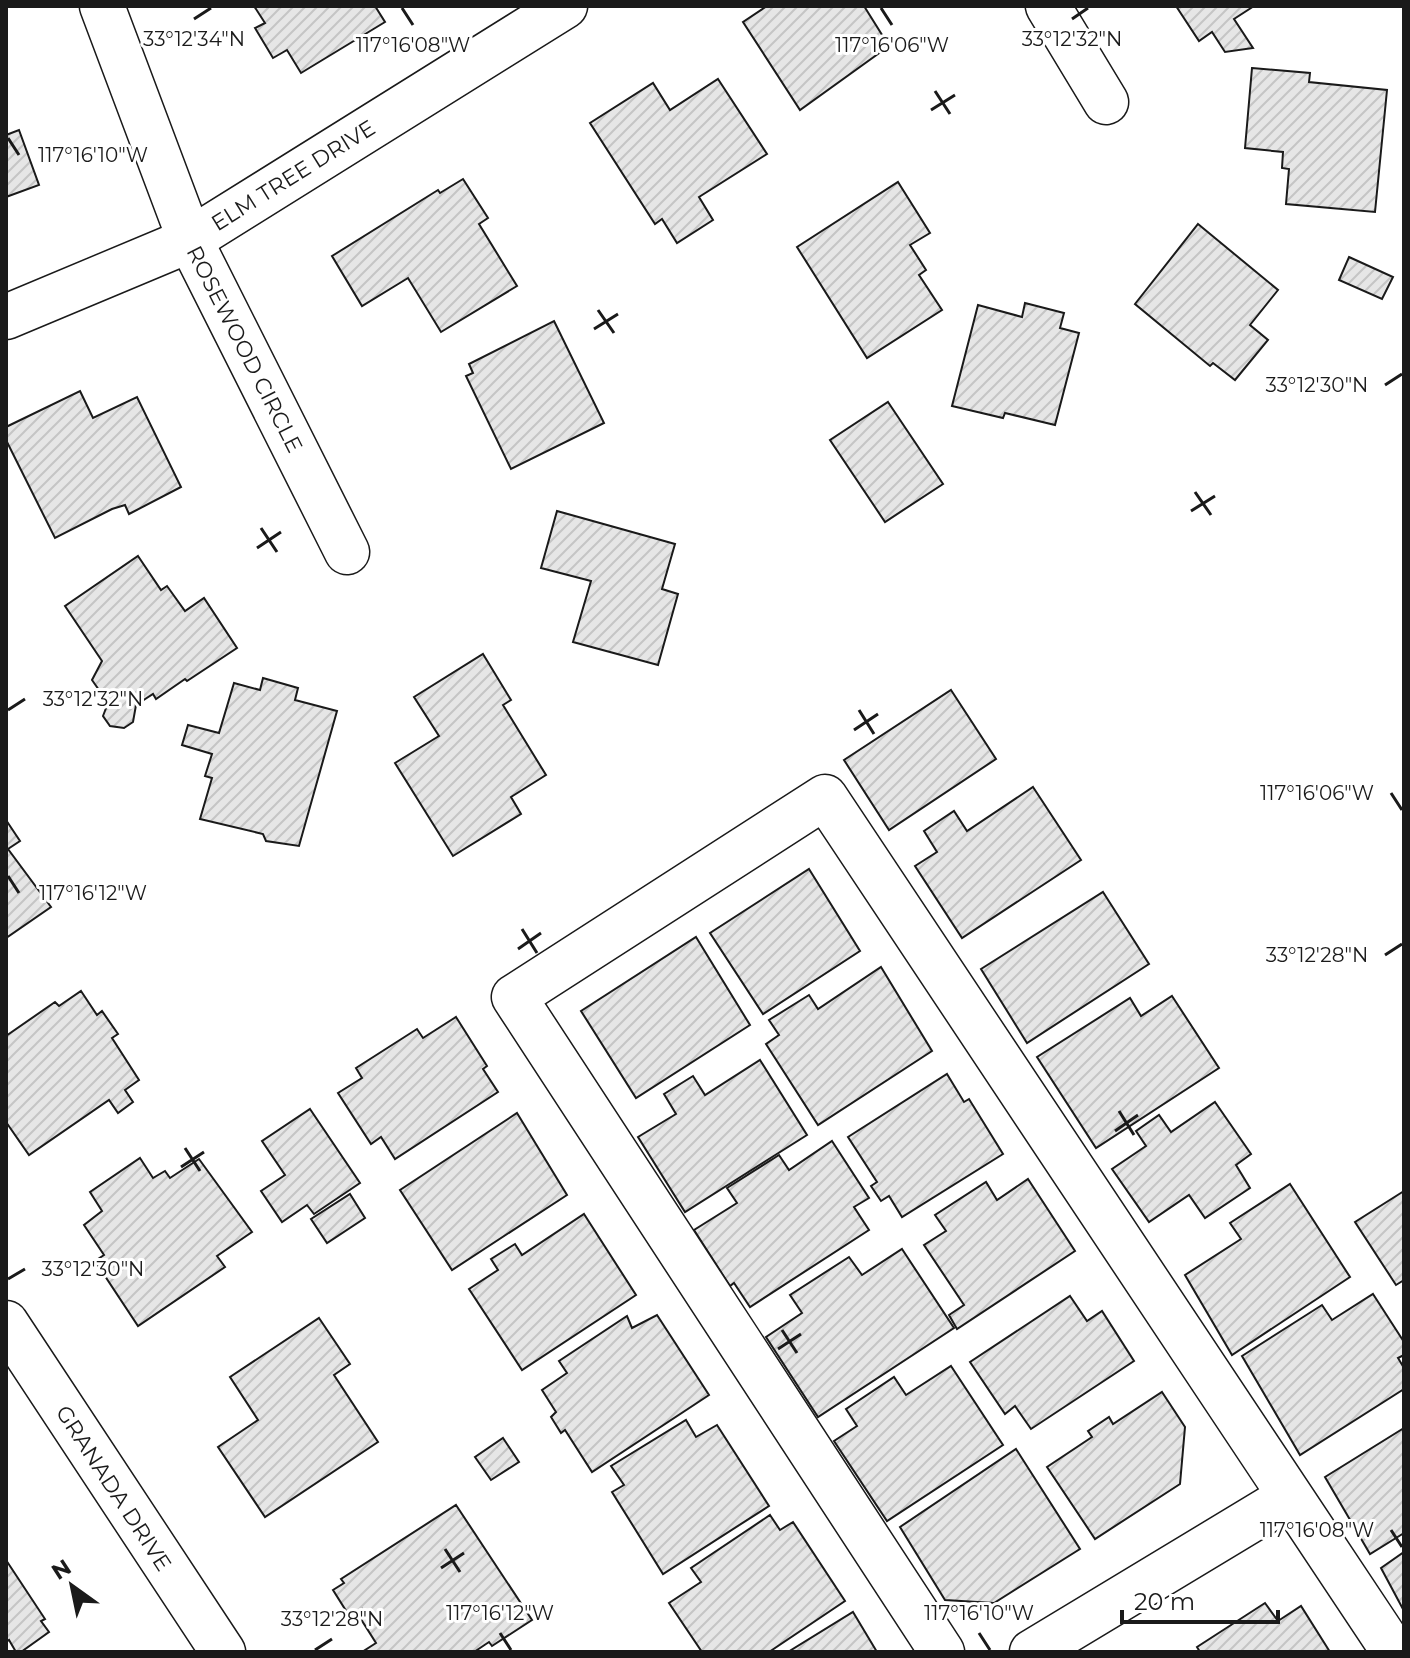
<svg xmlns="http://www.w3.org/2000/svg" width="1410" height="1658" font-family="Montserrat,sans-serif">
<defs>
<pattern id="building-hatch" width="6" height="6" patternUnits="userSpaceOnUse" patternTransform="scale(2)"><rect width="6" height="6" fill="#e6e6e6"/><path d="M-1 1l2-2M0 6l6-6M5 7l2-2" fill="none" stroke="#c5c5c5"/></pattern>
</defs>
<rect width="100%" height="100%" fill="#fff"/>
<g fill="url(#building-hatch)" stroke="#1a1a1a" stroke-width="2">
<path d="M254 6H375L385 22 301 73 287 50 273 58 255 28 265 23Z"/>
<path d="M767 6H864L889 46 800 110 743 22Z"/>
<path d="M1176 6H1254L1234 19 1253 48 1225 52 1212 32 1199 41Z"/>
<path d="M1252 68 1310 73 1309 82 1387 90 1375 212 1286 204 1289 169 1282 168 1283 152 1245 148Z"/>
<path d="M718 79 767 154 699 197 713 220 677 243 662 219 655 224 590 123 653 83 670 110Z"/>
<path d="M19 130 39 185 6 197V135Z"/>
<path d="M463 179 488 218 479 224 517 286 441 332 408 278 362 306 332 256 438 190 440 193Z"/>
<path d="M898 182 930 233 910 245 926 270 919 275 942 310 867 358 797 247Z"/>
<path d="M1198 224 1278 290 1250 325 1268 340 1235 380 1213 363 1210 366 1135 304Z"/>
<path d="M1349 257 1393 277 1382 299 1339 280Z"/>
<path d="M1025 303 1064 313 1060 328 1079 333 1055 425 1005 413 1003 418 952 406 978 305 1022 317Z"/>
<path d="M554 321 604 423 511 469 466 376 473 373 469 364Z"/>
<path d="M80 391 93 418 137 397 181 487 129 514 125 505 112 509 55 538 6 440V427Z"/>
<path d="M888 402 943 484 885 522 830 440Z"/>
<path d="M557 511 675 544 662 589 678 594 658 665 573 642 591 581 541 568Z"/>
<path d="M138 556 161 590 167 586 185 611 204 598 237 648 187 681 185 679 156 699 153 694 136 705 133 722 124 728 110 726 103 716 108 703 92 680 102 661 65 606Z"/>
<path d="M483 654 511 700 503 705 546 775 511 797 521 814 453 856 395 763 439 736 414 697Z"/>
<path d="M263 678 298 688 295 700 337 711 299 846 266 841 263 834 200 819 212 778 205 776 212 754 182 745 188 725 219 733 234 683 260 690Z"/>
<path d="M951 690 996 759 889 830 844 760Z"/>
<path d="M1033 787 1081 860 962 938 915 866 937 852 924 831 954 811 967 831Z"/>
<path d="M6 820 20 841 8 849 51 907 6 938Z"/>
<path d="M809 869 860 951 763 1014 710 933Z"/>
<path d="M1103 892 1149 964 1027 1043 981 969Z"/>
<path d="M696 937 750 1025 636 1098 581 1011Z"/>
<path d="M881 967 932 1051 818 1125 766 1044 779 1035 769 1020 809 995 818 1009Z"/>
<path d="M81 991 97 1015 102 1011 118 1034 112 1038 139 1080 125 1090 133 1102 118 1113 109 1100 29 1155 6 1122V1036L55 1002 59 1006Z"/>
<path d="M1172 996 1219 1068 1096 1148 1037 1057 1130 998 1141 1016Z"/>
<path d="M456 1017 487 1066 483 1069 498 1092 395 1159 381 1137 371 1144 338 1093 362 1078 356 1068 417 1029 423 1038Z"/>
<path d="M760 1060 807 1135 685 1212 638 1137 676 1114 664 1094 693 1076 705 1095Z"/>
<path d="M947 1074 964 1102 969 1099 1003 1154 902 1217 889 1196 881 1201 871 1186 877 1182 848 1137Z"/>
<path d="M1215 1102 1251 1154 1236 1165 1250 1188 1205 1218 1189 1195 1149 1222 1112 1169 1146 1146 1136 1131 1159 1115 1171 1132Z"/>
<path d="M310 1109 360 1183 314 1214 307 1205 282 1222 261 1191 285 1175 262 1141Z"/>
<path d="M517 1113 567 1195 452 1270 400 1190Z"/>
<path d="M832 1141 869 1198 854 1207 869 1230 750 1307 734 1283 730 1286 694 1230 737 1203 727 1188 779 1155 789 1170Z"/>
<path d="M140 1158 153 1178 165 1171 170 1178 199 1159 252 1232 217 1256 225 1267 138 1326 95 1261 104 1255 84 1225 102 1211 90 1192Z"/>
<path d="M1028 1179 1075 1251 957 1329 949 1315 964 1305 924 1245 946 1231 935 1215 986 1182 997 1200Z"/>
<path d="M1290 1184 1350 1277 1232 1355 1185 1275 1241 1239 1230 1223Z"/>
<path d="M1404 1191V1280L1396 1285 1355 1222Z"/>
<path d="M350 1194 365 1218 327 1243 311 1219Z"/>
<path d="M584 1214 636 1295 522 1370 469 1289 498 1270 491 1259 515 1244 522 1255Z"/>
<path d="M902 1249 954 1328 818 1417 766 1337 802 1313 790 1295 849 1257 862 1275Z"/>
<path d="M1373 1294 1404 1342V1355L1398 1358 1404 1368V1389L1300 1455 1242 1356 1322 1305 1332 1320Z"/>
<path d="M1070 1296 1087 1321 1102 1311 1134 1361 1031 1429 1015 1406 1005 1414 970 1362Z"/>
<path d="M657 1315 709 1395 592 1472 565 1430 561 1433 551 1417 556 1412 542 1390 567 1373 559 1361 627 1316 632 1328Z"/>
<path d="M319 1318 350 1364 334 1375 378 1442 265 1517 218 1447 258 1420 230 1377Z"/>
<path d="M951 1366 1003 1445 887 1521 834 1441 857 1426 846 1409 894 1377 906 1395Z"/>
<path d="M1162 1392 1185 1427 1180 1484 1095 1539 1047 1467 1092 1437 1088 1431 1109 1417 1113 1424Z"/>
<path d="M686 1420 696 1437 717 1425 769 1506 663 1574 612 1492 624 1485 611 1466Z"/>
<path d="M1404 1428V1533L1370 1554 1325 1477Z"/>
<path d="M503 1438 519 1462 491 1480 475 1457Z"/>
<path d="M1016 1449 1080 1549 994 1603 945 1600 900 1527Z"/>
<path d="M456 1505 532 1620 492 1646 489 1642 474 1652H362L376 1643 359 1616 364 1613 362 1609 350 1617 333 1590 344 1583 341 1579Z"/>
<path d="M770 1515 780 1530 793 1522 845 1601 769 1652H702L669 1603 701 1582 691 1568Z"/>
<path d="M1404 1552V1611L1381 1568Z"/>
<path d="M6 1560 45 1619 41 1621 49 1632 21 1652H16L9 1640 6 1642Z"/>
<path d="M1265 1603 1278 1621 1301 1606 1330 1652H1200L1197 1647Z"/>
<path d="M853 1612 877 1652H788Z"/>
</g>
<g fill="none" stroke-linecap="round" stroke-linejoin="round">
<g stroke="#1a1a1a" stroke-width="47">
<g id="minor">
<path d="M102 6 190 240 347 552"/>
<path d="M1048 6 1106 102"/>
<path d="M6 317 190 240 565 6"/>
<path d="M6 1323 223 1652"/>
<path d="M942 1652 514 997 825 797 1394 1652"/>
<path d="M1032 1652 1289 1497"/>
</g>
</g>
<use href="#minor" stroke="#fff" stroke-width="44"/>
</g>
<path fill="none" stroke="#1a1a1a" stroke-width="3" d="M402 8 413 25M881 8 892 25M194 19 211 8M1072 19 1088 8M935 91 950 114M931 110 955 95M8 138 19 155M598 310 614 333M594 329 618 314M1385 385 1402 374M1195 492 1211 515M1191 511 1215 496M261 528 277 552M257 548 281 532M8 710 25 699M859 710 874 734M854 730 878 714M1391 793 1402 810M8 876 19 893M522 929 537 953M518 949 541 933M1385 955 1402 944M1119 1111 1134 1135M1115 1131 1138 1115M185 1148 200 1171M181 1167 204 1152M8 1279 25 1269M782 1330 797 1353M778 1349 801 1334M1391 1530 1402 1547M445 1549 460 1572M441 1568 464 1553M500 1633 511 1650M979 1633 990 1650M315 1650 332 1639"/>
<g text-anchor="middle" stroke-width="6" stroke-linejoin="round" paint-order="stroke">
<g font-size="22" fill="#1a1a1a" stroke="#fff">
<text transform="translate(293 175) rotate(-32)" y="8">ELM TREE DRIVE</text>
<text transform="translate(245 349) rotate(63)" y="8">ROSEWOOD CIRCLE</text>
<text transform="translate(114 1488) rotate(57)" y="8">GRANADA DRIVE</text>
</g>
</g>
<g font-size="20" text-anchor="middle" fill="#1a1a1a" stroke="#fff" stroke-width="6" stroke-linejoin="round" paint-order="stroke">
<text x="194" y="46">33°12'34"N</text>
<text x="1072" y="46">33°12'32"N</text>
<text x="413" y="52">117°16'08"W</text>
<text x="892" y="52">117°16'06"W</text>
<text x="93" y="162">117°16'10"W</text>
<text x="1317" y="392">33°12'30"N</text>
<text x="93" y="706">33°12'32"N</text>
<text x="1317" y="800">117°16'06"W</text>
<text x="93" y="900">117°16'12"W</text>
<text x="1317" y="962">33°12'28"N</text>
<text x="93" y="1276">33°12'30"N</text>
<text x="1317" y="1537">117°16'08"W</text>
<text x="500" y="1620">117°16'12"W</text>
<text x="979" y="1620">117°16'10"W</text>
<text x="332" y="1626">33°12'28"N</text>
</g>
<rect width="1410" height="1658" fill="none" stroke="#1a1a1a" stroke-width="16"/>
<g transform="translate(72 1586) rotate(327)" stroke="#ffffff" stroke-width="6" paint-order="stroke">
<path d="M0-6L14 30L0 20L-14 30Z" fill="#1a1a1a"/>
<text y="-12" font-size="22" font-weight="bold" text-anchor="middle" fill="#1a1a1a">N</text>
</g>
<path d="M1122 1610v12h156v-12" fill="none" stroke="#1a1a1a" stroke-width="4"/>
<text x="1134" y="1610" font-size="24" fill="#1a1a1a" stroke="#ffffff" stroke-width="6" paint-order="stroke">20 m</text>
</svg>
